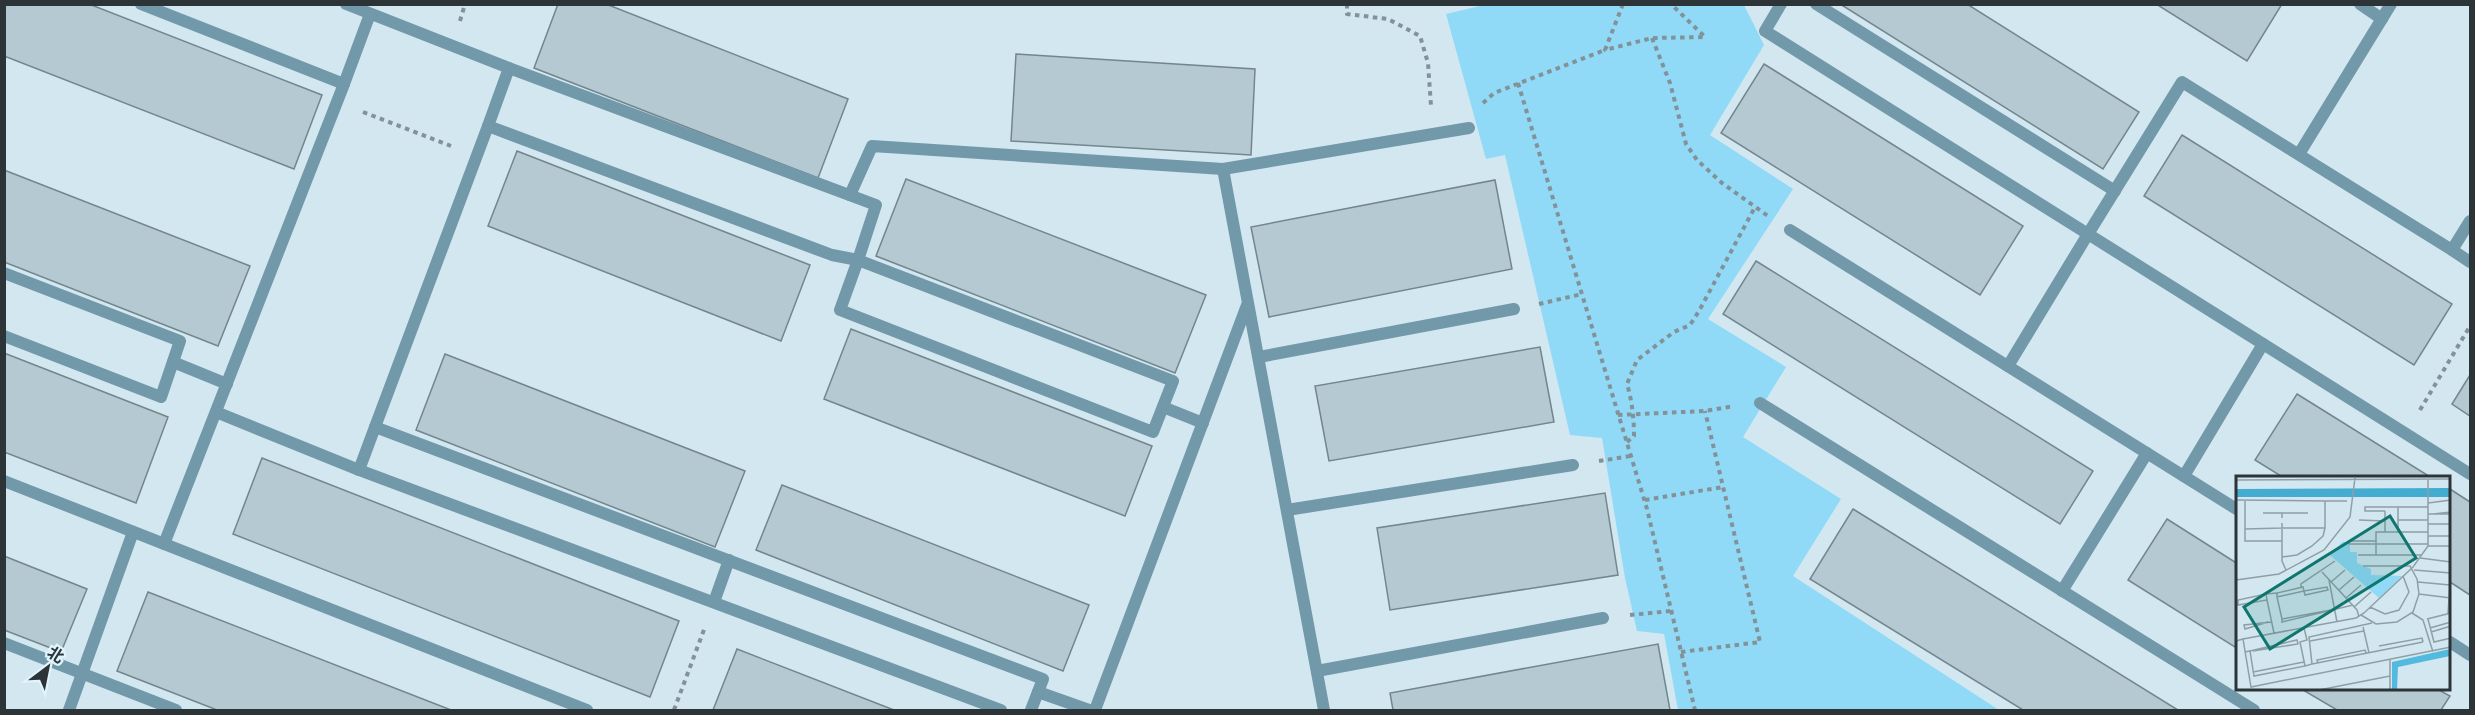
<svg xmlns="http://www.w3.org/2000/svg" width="2475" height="715" font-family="Helvetica,'Noto Sans SC',sans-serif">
<rect width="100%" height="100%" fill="#d2e7f0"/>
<path fill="#90daf8" d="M1488 4 1744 5 1764 45 1710 135 1793 189 1708 319 1786 367 1743 437 1841 499 1793 576 1999 710H1678L1664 634 1637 631 1625 578 1602 438 1570 435 1505 155 1486 159 1446 14Z"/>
<g fill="#b4c9d2" stroke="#73868e" stroke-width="1.5">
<path d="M4 4H89L322 95 294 169 4 56Z"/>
<path d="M558 4H606L848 99 818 178 534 68Z"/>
<path d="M1840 4H1967L2139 112 2103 169Z"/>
<path d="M2156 4H2282L2247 61Z"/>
<path d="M1016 54 1255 69 1251 155 1011 141Z"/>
<path d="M1764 64 2023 226 1980 295 1721 133Z"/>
<path d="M2182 135 2452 304 2414 365 2144 196Z"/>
<path d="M517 151 810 265 781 341 488 226Z"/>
<path d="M4 170 250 266 218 346 4 262Z"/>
<path d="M906 179 1206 295 1175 373 876 256Z"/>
<path d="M1495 180 1512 269 1269 317 1251 227Z"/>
<path d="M1756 261 2093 471 2060 524 1723 314Z"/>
<path d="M851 329 1152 446 1125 516 824 399Z"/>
<path d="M1540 347 1554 422 1329 461 1315 386Z"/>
<path d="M4 353 168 417 136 503 4 452Z"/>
<path d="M445 354 745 471 715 547 416 430Z"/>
<path d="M2470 375V416L2452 404Z"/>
<path d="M2297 394 2432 478H2284L2255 460Z"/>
<path d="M262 458 679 621 650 697 233 534Z"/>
<path d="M782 485 1089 605 1063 671 756 550Z"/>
<path d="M2450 489 2470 502V595L2450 582Z"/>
<path d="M1605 493 1618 575 1390 610 1377 528Z"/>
<path d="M1853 509 2178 710H2023L1810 579Z"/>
<path d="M2167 519 2238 564V649L2128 580Z"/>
<path d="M4 556 87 589 61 652 4 630Z"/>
<path d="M148 592 451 710H217L117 671Z"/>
<path d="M1658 644 1670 710H1393L1390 693Z"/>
<path d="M737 649 894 710H713Z"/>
<path d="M2303 690H2439L2450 696 2441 710H2337Z"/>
</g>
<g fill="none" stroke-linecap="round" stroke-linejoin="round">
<g stroke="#839298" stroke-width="4" stroke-dasharray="4.5 4.5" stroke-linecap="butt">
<path d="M1347 4V14L1388 19 1420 36 1428 63 1431 106"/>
<path d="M1623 4 1605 50 1652 38 1705 37 1671 4"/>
<path d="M2470 4V5"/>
<path d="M460 21 465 4"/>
<path d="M1652 38 1670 83 1686 144 1697 160 1722 183 1768 216"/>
<path d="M1518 83 1647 509 1695 710"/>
<path d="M1483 103 1494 93 1605 50"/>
<path d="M363 112 451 146"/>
<path d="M1539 304 1582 294"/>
<path d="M2420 410 2470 326"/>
<path d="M1618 415 1705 411 1734 406"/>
<path d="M1627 442 1634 436C1634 418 1632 401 1627 384L1637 360 1674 332 1690 325 1699 311 1755 207"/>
<path d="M1599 461 1631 456"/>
<path d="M1645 500 1723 487"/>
<path d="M1630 615 1671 611"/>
<path d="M1681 652 1760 642 1705 411"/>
<path d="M674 710 705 627"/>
</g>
<g stroke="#7299a9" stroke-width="12">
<path d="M141 4 344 84 370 14"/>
<path d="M346 4 509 68"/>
<path d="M1781 4 1765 31 2088 234 2008 366"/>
<path d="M1816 4 2115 191"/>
<path d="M2360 4 2382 19"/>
<path d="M2299 154 2391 4"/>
<path d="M1223 169 1324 710"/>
<path d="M850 195 872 146 1223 169 1469 128"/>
<path d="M2470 221 2452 250 2470 262"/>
<path d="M1790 230 2238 510"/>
<path d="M2452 250 2182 82 2088 234 2470 474"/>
<path d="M858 260 876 205 509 68 488 126 832 255 858 260 1173 381 1153 432 840 310 858 260"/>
<path d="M4 273 180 341 161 397 4 336"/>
<path d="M1259 357 1514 309"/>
<path d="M173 362 227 384"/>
<path d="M1760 403 2254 710"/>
<path d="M1163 407 1203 423"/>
<path d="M216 412 359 470"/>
<path d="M375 427 488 126"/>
<path d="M2184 476 2263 344"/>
<path d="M1287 510 1573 465"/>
<path d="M164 544 344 84"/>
<path d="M2062 591 2147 453"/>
<path d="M2450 642 2470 655"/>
<path d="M4 643 176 710"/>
<path d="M1317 671 1603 618"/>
<path d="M1038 692 1089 710"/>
<path d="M69 710 133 532"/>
<path d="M1001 710 359 470 375 427 1043 679 1031 710"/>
<path d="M1095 710 1247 305"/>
</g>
<g stroke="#7299a9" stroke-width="12">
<path d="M4 481 587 710"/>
<path d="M714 602 729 560"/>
</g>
</g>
<g transform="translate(2236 476)">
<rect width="214" height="214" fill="#d2e7f0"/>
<path d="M107 65 114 69V76H121V87L135 93V99L166 100 143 122 94 79Z" fill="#90daf8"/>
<path d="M214 173V180L162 191 161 214H156V186Z" fill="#53badf"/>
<path d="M214 12 215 21H0V13Z" fill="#43acd0"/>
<path fill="none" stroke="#909fa6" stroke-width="1.5" d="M0 4 215 3M0 24 89 25V52H46V85L50 94M9 24V53L46 52V47M89 25H111M192 27 215 24M162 31V56H192M149 35H129V31H192M149 35V56M27 37H46V42M46 37H72M192 38H215M197 38 215 36M123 44 149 45M162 44H192M192 48H215M9 53V65H46M162 56H140V68H192M192 60H215M140 65H113V68H140V79M192 70H215M122 79H186M46 81 61 79 76 70 87 60 89 52M184 82 215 86M178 94 215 97M86 96 121 134 123 141M0 104 43 98 88 74 114 41 119 2M93 104 101 146M95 106 109 94M182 106 214 109M65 111V108L99 85M103 114 118 101M68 115 67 111 41 117V121L68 115 91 111 92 114 69 119 68 115M30 118 31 124 2 129V124L30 118 41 117M183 118 215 122M41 121 46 143M110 122 125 109M31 124 38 157M118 131 135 116M134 131 149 138 163 134 173 116 167 100M95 134 46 143V146L117 129M176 137 187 144 197 176M212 137 214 108M125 139 140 148 161 146 177 136 183 118 181 103 174 90H127M191 143 215 137M192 143 198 166 215 162M32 146 9 153 8 149 36 146M194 152 215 146M128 155 133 177M195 156 215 150M7 163 120 142 128 137 177 91 192 70V3M0 165 7 163 15 211 215 171M74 165 128 155 127 151M143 170 186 162 187 166M14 175 61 164 62 168 17 175M9 176 14 175 18 200 69 190 64 166 71 164 68 152M154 184V214M82 187 81 184 129 174 130 177M76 188 187 166M69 190 76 188 73 161 136 147M17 196 68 186M83 214 154 200"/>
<path fill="#0f766e" fill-opacity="0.15" stroke="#0f766e" stroke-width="3" d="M154 40 180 82 34 173 8 131Z"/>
<rect width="214" height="214" fill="none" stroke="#2c3438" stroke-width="3"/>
</g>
<rect width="2475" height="715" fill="none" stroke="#2c3438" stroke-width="12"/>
<g transform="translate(48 667) rotate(32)" stroke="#dff4fd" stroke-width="4.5" paint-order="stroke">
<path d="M0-4.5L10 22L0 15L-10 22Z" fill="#2c3438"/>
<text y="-9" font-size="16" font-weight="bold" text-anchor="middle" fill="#2c3438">北</text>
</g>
</svg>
